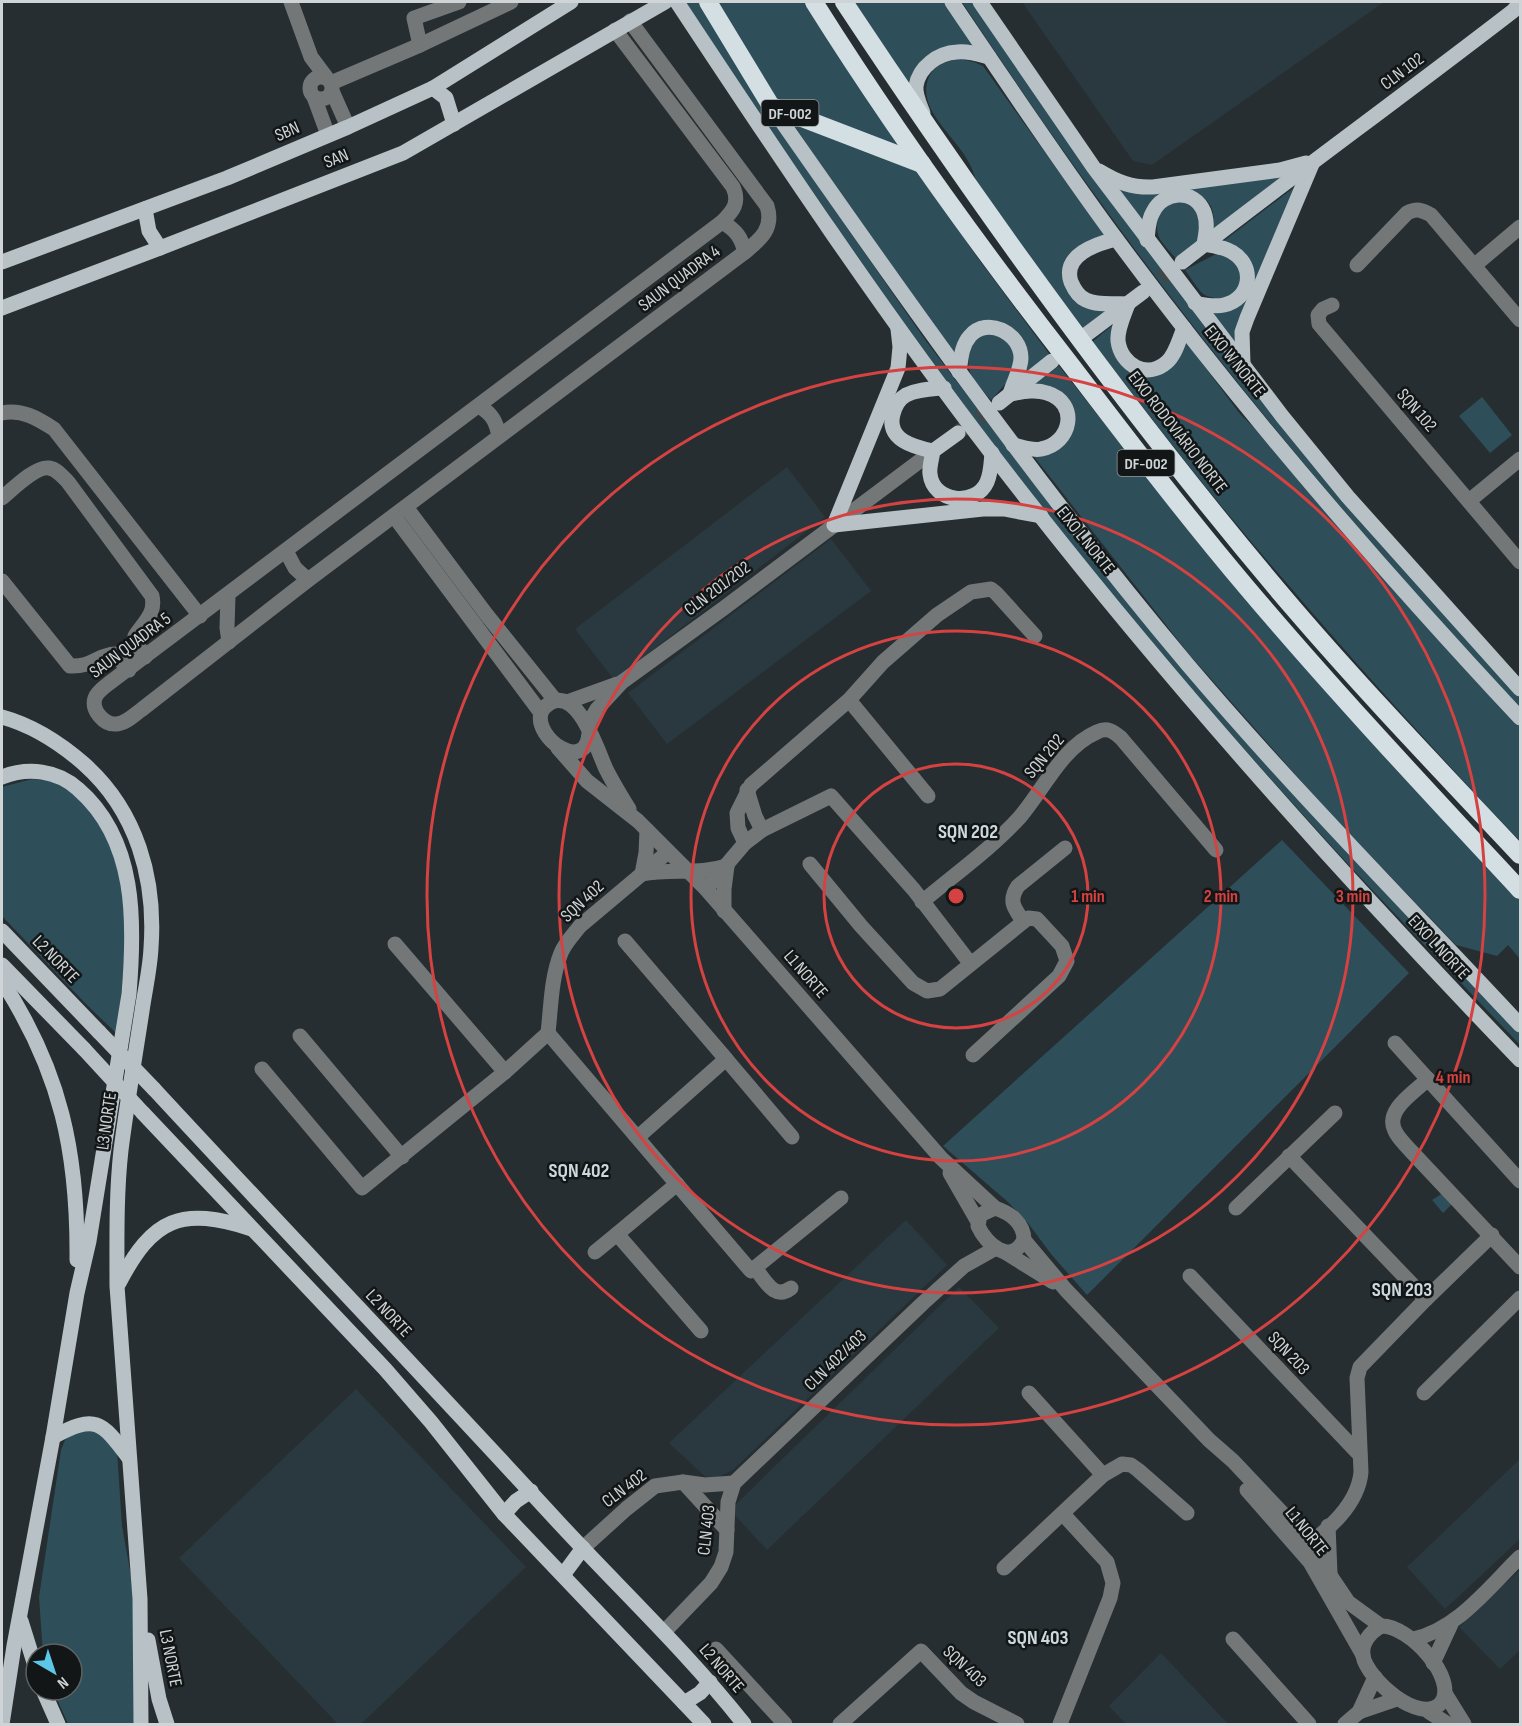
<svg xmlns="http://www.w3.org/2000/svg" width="1522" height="1726" font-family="'Sofia Sans Condensed',sans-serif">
<rect width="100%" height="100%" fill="#262e31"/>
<g fill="#29393f">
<path d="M1022 2H1384L1152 165 1133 161Z"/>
<path d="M787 467 825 517 614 680 575 629Z"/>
<path d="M831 539 871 591 667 744 628 693Z"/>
<path d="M906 1220 947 1265 733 1470 710 1481 669 1443Z"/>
<path d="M959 1287 999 1328 767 1550 730 1510Z"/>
<path d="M356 1389 526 1567 361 1724H338L179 1558Z"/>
<path d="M1520 1459V1539L1445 1609 1407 1567Z"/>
<path d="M1520 1570V1650L1500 1669 1459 1627Z"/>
<path d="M1161 1653 1228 1724H1126L1109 1706Z"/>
</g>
<g fill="#2e4e59">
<path d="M685 2H701L823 193 889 288 926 341 1049 503 1311 811 1520 1033V1045C1459 980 1396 916 1335 850 1250 757 1167 662 1088 565 942 385 813 194 685 2Z"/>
<path d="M717 2H807L977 257 1050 355 1023 376 1027 363 991 324 957 356C873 240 789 125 717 2Z"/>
<path d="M855 2H947L980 50 946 47 914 92Z"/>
<path d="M962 2H973L1092 175 1498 673 1520 697V708C1370 547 1227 378 1098 199 1051 135 1006 68 962 2Z"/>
<path d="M960 59 974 62 983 66 1108 240 1078 251 1072 294 1117 307 1083 331 978 187C975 178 973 169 968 161 955 136 915 108 929 77 935 64 947 61 960 59Z"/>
<path d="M1289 176 1213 234C1217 202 1207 194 1177 191L1147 225 1114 185Z"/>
<path d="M1296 186 1239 350 1206 308 1252 288 1221 243Z"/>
<path d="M1181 197 1202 214 1199 240 1177 260C1161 240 1152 238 1160 211Z"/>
<path d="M1218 253H1225L1245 272 1232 299C1199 298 1204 296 1185 270Z"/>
<path d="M1120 319 1114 337 1149 373 1184 339 1240 414 1271 444 1520 723V841C1421 737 1325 630 1233 520 1184 462 1139 401 1092 342Z"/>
<path d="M989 332 1005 334 1016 358 1007 382 991 400C972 377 963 373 972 343Z"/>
<path d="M1059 366 1213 561 1372 743 1520 900V959L1508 945 1497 956 1456 945 1324 807 1188 653 1032 454C1065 451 1062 449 1074 419L1029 388Z"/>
<path d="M1482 397 1512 435 1490 453 1459 416Z"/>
<path d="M32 779 58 782 79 796 113 841 129 917 117 1034 86 1004 2 916V787Z"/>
<path d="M1282 840 1409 973 1087 1295 1051 1254 1028 1223 1008 1202 943 1146Z"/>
<path d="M1443 1193 1452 1204 1443 1213 1432 1200Z"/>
<path d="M78 1430H96L117 1451 122 1526 131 1576 137 1655 138 1724H68L53 1690H72V1654H43L39 1597 61 1450 65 1440Z"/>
</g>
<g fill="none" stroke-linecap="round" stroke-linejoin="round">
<g stroke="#3f474a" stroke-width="15" stroke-dasharray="15 8" stroke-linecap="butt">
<path d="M1143 292 1182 262"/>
<path d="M960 431 999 403"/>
</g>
<g stroke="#737778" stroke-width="15">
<path d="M291 2 311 57 326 77"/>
<path d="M615 30 733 187C740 203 733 211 722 222L108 684C103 688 97 692 95 698 91 710 104 725 116 724 125 724 134 715 141 710L308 580 745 252C761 239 774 228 767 206L630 21"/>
<path d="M420 45 414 18 459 2"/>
<circle cx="321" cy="88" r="11"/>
<path d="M331 83 420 45 511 2"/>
<path d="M332 91 348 127"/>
<path d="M314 97 328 135"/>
<path d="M722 222C736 230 741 237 745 252"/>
<path d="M1357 265 1407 213C1417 208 1422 210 1431 215L1520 320"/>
<path d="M1475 265 1520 227"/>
<path d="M1332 305 1323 309 1318 315 1319 324 1520 562"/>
<path d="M479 406C492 414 496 421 499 436"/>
<path d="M2 413C22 409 37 418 54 429L200 616"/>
<path d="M2 498C12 490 35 466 49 468 57 469 63 477 68 482L152 596C156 614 144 622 135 636L137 644 145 657"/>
<path d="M1469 501 1520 459"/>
<path d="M406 507 486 614 555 700"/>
<path d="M394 516 541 713"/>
<path d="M286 551 295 568 308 580"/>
<path d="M2 581 70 666C93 667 97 655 115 654L129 670"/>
<path d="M228 595 227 628 229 642"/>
<path d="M849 700 928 796"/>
<path d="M567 702 617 684"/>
<path d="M587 726 597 709 622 682 724 608 933 451"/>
<path d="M589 733C586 774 534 739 541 713 542 709 547 705 550 703 578 686 598 752 606 769 613 783 621 796 629 809"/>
<path d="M558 748 587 781 638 821 706 889 941 1158 995 1208"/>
<path d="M747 790 755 816 762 830"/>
<path d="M745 843 738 828 737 813 751 785 849 700 883 662 937 615 971 592 991 589 996 593 1035 636"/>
<path d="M810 864 861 926 913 983 927 991 940 989 1028 918 1037 919 1062 946 1067 961 1059 976 973 1055"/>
<path d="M642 874C670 868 699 875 727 866"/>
<path d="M642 874 646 853 647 830"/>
<path d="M706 889 745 843 762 830 831 796 914 890 970 963"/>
<path d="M922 902C955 874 992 848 1020 817 1044 789 1062 747 1097 732 1107 727 1113 731 1121 738L1216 850"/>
<path d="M724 911V889L727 866"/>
<path d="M1023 921C1014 908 1008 901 1018 886L1065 848"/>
<path d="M625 941 726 1059"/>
<path d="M395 944 505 1072"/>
<path d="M548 1033 751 1271 841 1198"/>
<path d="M300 1036 402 1157"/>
<path d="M1395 1043 1520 1181"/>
<path d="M262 1069 362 1188 505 1072 548 1033C551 1007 551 978 561 953 565 943 573 935 580 926L668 852"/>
<path d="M1428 1079C1415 1092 1384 1110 1395 1131 1398 1138 1405 1144 1410 1150L1520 1267"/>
<path d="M638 1137 726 1059 792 1137"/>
<path d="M1289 1156 1426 1299"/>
<path d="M950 1173 977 1220"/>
<path d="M677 1184 617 1234 701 1331"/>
<path d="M995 1208C1010 1213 1024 1223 1024 1240 1010 1266 986 1244 978 1226L980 1215Z"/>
<path d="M1236 1208 1335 1113"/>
<path d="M1024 1240 1066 1290 1209 1440 1233 1461 1303 1535 1348 1602 1381 1626"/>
<path d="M1003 1251 1053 1282"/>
<path d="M595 1252 617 1234"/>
<path d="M755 1268C765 1280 774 1301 791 1288"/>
<path d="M1190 1276 1360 1455"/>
<path d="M1029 1393 1103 1475"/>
<path d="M1424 1393 1520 1298"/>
<path d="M683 1482 727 1530"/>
<path d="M1247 1490 1310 1562 1363 1655"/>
<path d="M1328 1526 1330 1573"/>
<path d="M583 1548 626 1509 655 1486 683 1482 705 1485 734 1483"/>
<path d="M1301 1551C1326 1531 1358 1506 1361 1472L1357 1378 1360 1367 1426 1299 1492 1235"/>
<path d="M1004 1568 1103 1475 1122 1464 1131 1465 1138 1470 1187 1513"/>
<path d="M1381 1626C1409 1625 1459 1679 1441 1703 1420 1726 1367 1679 1363 1656 1361 1642 1371 1632 1381 1626Z"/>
<path d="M664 1632 711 1583 721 1567 726 1552 728 1502 734 1483 923 1303 964 1266 996 1248"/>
<path d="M1233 1639 1309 1724"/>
<path d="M1413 1639C1457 1630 1489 1587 1520 1557"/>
<path d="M716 1649 785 1724"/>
<path d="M1433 1663 1451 1624"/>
<path d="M1446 1695 1464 1724"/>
<path d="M1359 1712 1397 1699"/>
<path d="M1429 1712 1448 1724"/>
<path d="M840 1724 921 1651 961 1693 974 1702 1017 1724"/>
<path d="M1060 1724 1110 1598 1113 1583 1107 1562 1063 1514"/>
<path d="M1345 1724 1359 1712 1375 1677"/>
</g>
<g stroke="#b8c1c5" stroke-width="15">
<path d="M677 2C778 155 880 308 992 454 1155 667 1334 867 1520 1060"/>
<path d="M952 2C1006 82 1060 163 1117 240 1241 408 1378 566 1520 718"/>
<path d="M980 2 1094 168 1282 416 1348 497 1520 689"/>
<path d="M433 88 446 98 454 124"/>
<path d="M771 106C904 297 1038 487 1188 665 1294 790 1409 906 1520 1025"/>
<path d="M923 113C920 105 915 95 916 86 919 67 938 53 957 52 968 51 978 54 989 57"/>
<path d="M1099 171C1117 182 1132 188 1153 187L1280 170 1306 163"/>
<path d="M145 209 149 231 160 248"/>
<path d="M1116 239C1096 244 1062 255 1071 282 1074 289 1079 297 1086 300 1098 306 1114 303 1128 304"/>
<path d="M1147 240C1148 231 1148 220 1153 212 1163 191 1194 188 1204 212 1208 223 1206 234 1204 244"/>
<path d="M2 262 227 178 348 127 433 88 571 2"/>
<path d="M1182 262C1291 177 1403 96 1513 11L1520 3"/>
<path d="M1195 303C1204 305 1215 307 1224 305 1251 299 1256 266 1232 252 1224 247 1214 246 1204 244"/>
<path d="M1128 304C1124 315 1117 329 1118 341 1121 365 1147 380 1167 362 1176 354 1179 339 1184 328"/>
<path d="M2 308 160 248 403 153 665 2"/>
<path d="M898 329 900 347 898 368 834 525 983 509H1004L1041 516"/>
<path d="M1087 334 1143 292"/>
<path d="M1243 364 1242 332 1247 318 1312 164"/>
<path d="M959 372C961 360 961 346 970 336 987 316 1021 333 1021 358 1021 369 1013 383 1010 394"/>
<path d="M1010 394C1022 392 1035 389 1047 393 1080 403 1071 444 1041 449 1032 451 1022 447 1013 445"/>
<path d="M999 403 1052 361"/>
<path d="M958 433 933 451C932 458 929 467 930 474 933 503 976 507 987 482 991 473 991 463 992 453"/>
<path d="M933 451C914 447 886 440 893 414 895 406 899 399 906 395 918 389 931 389 944 388"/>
<path d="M2 717C31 725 60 743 84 764 137 811 156 879 151 948 150 969 145 990 142 1011 135 1057 127 1103 121 1150 116 1195 117 1241 117 1286L140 1599 141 1724"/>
<path d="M2 777C28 767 57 770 78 789 137 840 135 923 129 994L89 1241 77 1293 53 1437 14 1646 2 1724"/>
<path d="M2 931 99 1032"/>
<path d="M2 965 84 1049"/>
<path d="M2 981C61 1072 78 1153 77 1260"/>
<path d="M154 1089C289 1235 426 1378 560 1524 622 1591 688 1653 744 1724"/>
<path d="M143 1113 385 1369 431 1422 504 1514 704 1724"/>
<path d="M119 1283C153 1218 181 1206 252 1229"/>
<path d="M53 1437C96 1414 101 1421 129 1458"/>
<path d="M504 1514 516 1501 531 1491"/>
<path d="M563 1575 583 1548"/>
<path d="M21 1621 36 1669"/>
<path d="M148 1640 159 1699 167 1724"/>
<path d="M43 1690 58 1724"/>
<path d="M684 1703 700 1693 710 1682"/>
</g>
<g stroke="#d4dfe3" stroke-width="18">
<path d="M708 2 771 106 922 164"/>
<path d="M814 2C893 128 980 248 1071 365 1129 441 1187 517 1248 589 1336 693 1428 791 1520 890"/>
<path d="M844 2C983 212 1130 417 1294 609 1367 694 1444 774 1520 855"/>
</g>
<g stroke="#b8c1c5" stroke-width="15">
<path d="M99 1032 154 1089"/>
<path d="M84 1049 143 1113"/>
</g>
</g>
<g fill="none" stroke="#d54242" stroke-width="3">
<circle cx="956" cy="896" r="132"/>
<circle cx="956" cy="896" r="265"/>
<circle cx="956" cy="896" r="397"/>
<circle cx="956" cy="896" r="529"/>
</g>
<g text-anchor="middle" stroke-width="5" stroke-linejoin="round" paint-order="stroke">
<g fill="#121617" stroke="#969b9d" stroke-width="1.5">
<rect x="761.5" y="100" width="57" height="26" rx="4.5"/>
<rect x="1117.5" y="450" width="57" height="26" rx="4.5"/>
</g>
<g font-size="16" font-weight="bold" fill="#cfd4d6">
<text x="790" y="119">DF-002</text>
<text x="1146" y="469">DF-002</text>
</g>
<g font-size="18" fill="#cfd4d6" stroke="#121617">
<text transform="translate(1402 71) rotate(-37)" y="6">CLN 102</text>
<text transform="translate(287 131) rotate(-23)" y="6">SBN</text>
<text transform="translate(336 158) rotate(-22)" y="6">SAN</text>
<text transform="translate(679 278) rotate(-37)" y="6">SAUN QUADRA 4</text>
<text transform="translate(1235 361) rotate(51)" y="6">EIXO W NORTE</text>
<text transform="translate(1417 410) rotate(49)" y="6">SQN 102</text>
<text transform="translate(1178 432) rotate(52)" y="6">EIXO RODOVIÁRIO NORTE</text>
<text transform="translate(1086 540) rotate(51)" y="6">EIXO L NORTE</text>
<text transform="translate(717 588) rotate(-37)" y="6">CLN 201/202</text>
<text transform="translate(130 645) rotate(-37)" y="6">SAUN QUADRA 5</text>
<text transform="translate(1044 756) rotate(-50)" y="6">SQN 202</text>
<text transform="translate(582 901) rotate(-43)" y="6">SQN 402</text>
<text transform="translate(1439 947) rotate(47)" y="6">EIXO L NORTE</text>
<text transform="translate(56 959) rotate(46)" y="6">L2 NORTE</text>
<text transform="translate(806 974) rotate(49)" y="6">L1 NORTE</text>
<text transform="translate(106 1121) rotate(-82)" y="6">L3 NORTE</text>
<text transform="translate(389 1313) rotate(47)" y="6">L2 NORTE</text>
<text transform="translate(1289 1353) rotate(47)" y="6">SQN 203</text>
<text transform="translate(835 1360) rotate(-44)" y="6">CLN 402/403</text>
<text transform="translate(624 1488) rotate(-37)" y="6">CLN 402</text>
<text transform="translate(706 1530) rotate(-84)" y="6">CLN 403</text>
<text transform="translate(1307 1531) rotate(51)" y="6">L1 NORTE</text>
<text transform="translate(171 1658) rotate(79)" y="6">L3 NORTE</text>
<text transform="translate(965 1666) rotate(43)" y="6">SQN 403</text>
<text transform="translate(722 1668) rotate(49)" y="6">L2 NORTE</text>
</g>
<g font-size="20" font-weight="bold" fill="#cdd8dc" stroke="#121617">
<text x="968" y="838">SQN 202</text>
<text x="579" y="1177">SQN 402</text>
<text x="1402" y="1296">SQN 203</text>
<text x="1038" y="1644">SQN 403</text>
</g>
</g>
<circle cx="956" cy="896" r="9" fill="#d54242" stroke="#121617" stroke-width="3"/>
<g font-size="18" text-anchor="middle" font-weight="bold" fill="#d54242" stroke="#121617" stroke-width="5" stroke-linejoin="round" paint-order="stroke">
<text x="1088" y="902">1 min</text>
<text x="1221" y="902">2 min</text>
<text x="1353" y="902">3 min</text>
<text x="1453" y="1083">4 min</text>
</g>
<rect width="1522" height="1726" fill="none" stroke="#cfd4d6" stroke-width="6"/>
<g transform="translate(54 1672) rotate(141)"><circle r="28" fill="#121617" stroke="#5e6263" stroke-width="1.5"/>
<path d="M0-4.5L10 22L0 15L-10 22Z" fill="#5dc7e8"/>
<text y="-9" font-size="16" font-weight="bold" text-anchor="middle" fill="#cfd4d6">N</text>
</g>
</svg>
